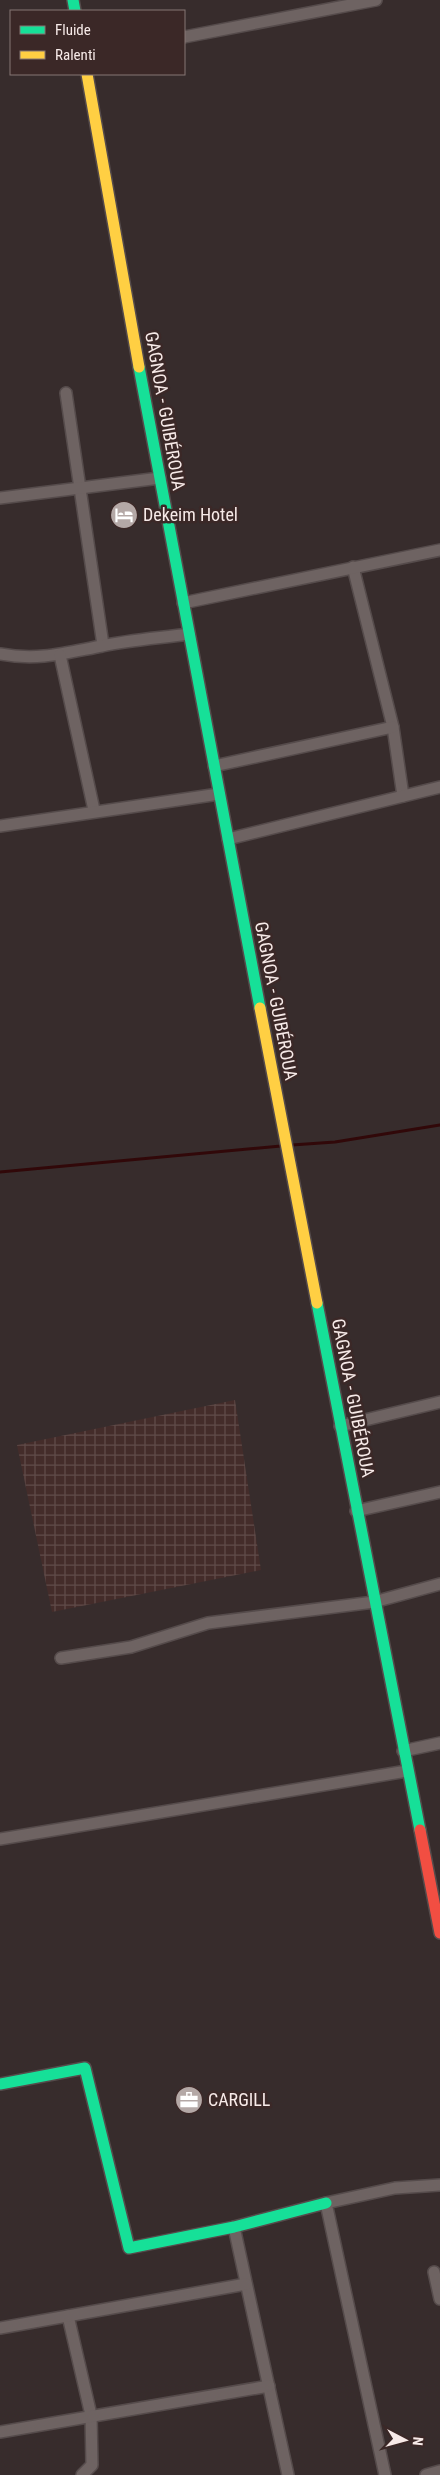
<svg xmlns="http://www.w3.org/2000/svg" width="440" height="2475" font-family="'Roboto Condensed',sans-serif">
<defs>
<pattern id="industrial-grid" width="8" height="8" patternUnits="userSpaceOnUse" patternTransform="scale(1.25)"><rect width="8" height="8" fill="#442c2a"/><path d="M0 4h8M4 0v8" fill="none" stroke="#604b49"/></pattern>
</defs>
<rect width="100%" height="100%" fill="#372c2c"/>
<path fill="url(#industrial-grid)" d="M235 1400 261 1570 52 1612 17 1445Z"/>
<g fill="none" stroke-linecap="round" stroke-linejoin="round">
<g stroke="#310809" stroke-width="3">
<path d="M292 1145 335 1142 440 1125"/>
<path d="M0 1172 281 1146"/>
</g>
<g stroke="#554b4b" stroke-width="14">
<g id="street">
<path d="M184 37 376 0"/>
<path d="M66 393 103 645"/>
<path d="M0 498 160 478"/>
<path d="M353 567 393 727 403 796"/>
<path d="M183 603 440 550"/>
<path d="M0 654C38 661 65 653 102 646 130 640 160 638 189 634"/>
<path d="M60 655 94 810"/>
<path d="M214 766 393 727"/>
<path d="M0 826 219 794"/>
<path d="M228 839 440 787"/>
<path d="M340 1426 440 1402"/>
<path d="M356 1511 440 1492"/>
<path d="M61 1658 131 1647 208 1623 374 1602 440 1584"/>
<path d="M403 1751 440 1743"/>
<path d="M0 1839 407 1771"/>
<path d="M234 2227 288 2475"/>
<path d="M434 2272 440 2299"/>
<path d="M68 2316 91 2415 92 2465 82 2475"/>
<path d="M0 2328 246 2284"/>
<path d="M0 2432 269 2386"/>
<path d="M385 2475 326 2203 395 2188 440 2185"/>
<path d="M426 2475 440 2471"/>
</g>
</g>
<g stroke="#554b4b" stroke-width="14">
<g id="fast">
<path d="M73 0 75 11"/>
<path d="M139 367 260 1008"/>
<path d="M317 1303 420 1830"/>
<path d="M0 2084 85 2068 129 2248 234 2227 326 2203"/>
</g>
</g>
<g stroke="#554b4b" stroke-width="14">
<g id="slow">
<path d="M87 74 139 367"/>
<path d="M260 1008 317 1303"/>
</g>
</g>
<g stroke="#554b4b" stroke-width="14">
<path id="jam" d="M420 1830 440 1933"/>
</g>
<use href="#street" stroke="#6e6362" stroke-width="11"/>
<use href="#fast" stroke="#16e098" stroke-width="11"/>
<use href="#slow" stroke="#ffcf43" stroke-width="11"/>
<use href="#jam" stroke="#f24e42" stroke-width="11"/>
</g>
<defs>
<g id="hotel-disc" transform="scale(1.4375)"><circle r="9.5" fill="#b4a8a6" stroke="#3b2827"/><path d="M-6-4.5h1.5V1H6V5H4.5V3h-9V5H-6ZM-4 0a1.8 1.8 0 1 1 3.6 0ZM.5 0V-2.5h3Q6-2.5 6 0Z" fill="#fff"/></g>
<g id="office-disc" transform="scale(1.4375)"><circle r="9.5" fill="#b4a8a6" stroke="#3b2827"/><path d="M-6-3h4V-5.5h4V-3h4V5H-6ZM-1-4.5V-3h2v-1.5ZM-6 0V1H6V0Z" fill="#fff"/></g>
</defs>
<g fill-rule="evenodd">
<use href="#hotel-disc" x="124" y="515"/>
<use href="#office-disc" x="189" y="2100"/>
</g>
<g text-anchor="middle" stroke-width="5" stroke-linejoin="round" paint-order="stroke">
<g font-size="18" fill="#f7eae8" stroke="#3b2827">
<text transform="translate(165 411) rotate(80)" y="6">GAGNOA - GUIBÉROUA</text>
<text transform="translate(276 1001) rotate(79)" y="6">GAGNOA - GUIBÉROUA</text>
<text transform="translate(353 1398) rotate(79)" y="6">GAGNOA - GUIBÉROUA</text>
</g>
<g font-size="18" fill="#f7eae8" stroke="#3b2827" text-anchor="start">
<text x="143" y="521">Dekeim Hotel</text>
<text x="208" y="2106">CARGILL</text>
</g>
</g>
<rect x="10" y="10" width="175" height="65" fill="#3b2827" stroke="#867674"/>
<rect x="20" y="26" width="25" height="8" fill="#16e098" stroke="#867674"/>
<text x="55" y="35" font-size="15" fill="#f7eae8">Fluide</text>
<rect x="20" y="51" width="25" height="8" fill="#ffcf43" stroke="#867674"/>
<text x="55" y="60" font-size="15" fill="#f7eae8">Ralenti</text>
<g transform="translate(405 2440) rotate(96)" stroke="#3b2827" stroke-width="4" paint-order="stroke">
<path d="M0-4L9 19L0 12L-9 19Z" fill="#f7eae8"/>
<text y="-8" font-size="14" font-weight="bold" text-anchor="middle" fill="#f7eae8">N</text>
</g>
</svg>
